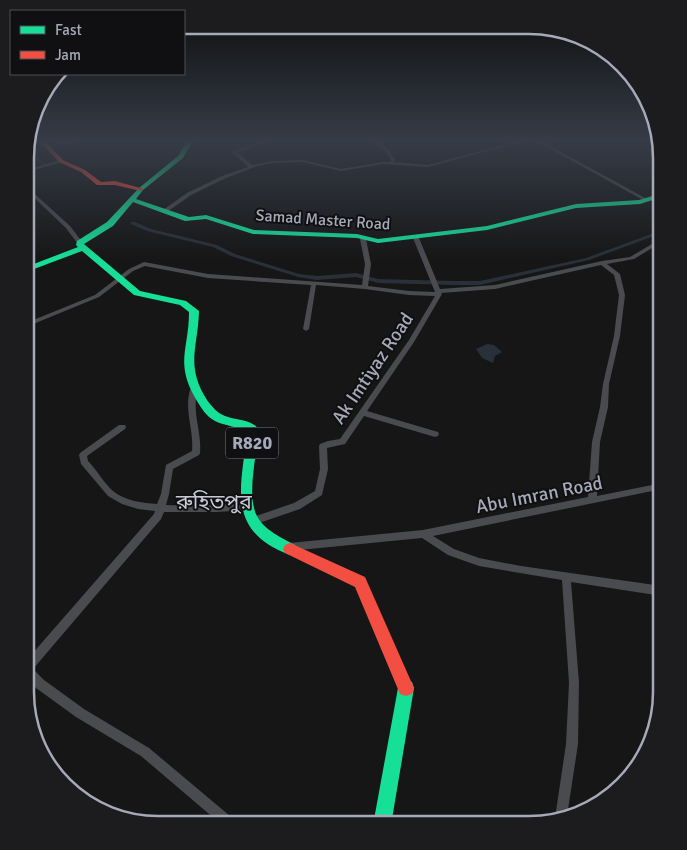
<svg xmlns="http://www.w3.org/2000/svg" width="687" height="850" font-family="Signika,'Noto Sans Bengali',sans-serif">
<rect width="100%" height="100%" fill="#161616"/>
<path fill="#283039" d="M487 344 494 345 502 352 495 356 493 363 482 358 476 349Z"/>
<g fill="none" stroke-linecap="round" stroke-linejoin="round">
<g fill="#283039" fill-rule="evenodd">
<path d="M26 150 46 164V166H44L26 153Z"/>
<path d="M131 222H135L151 229 217 245 235 254 299 274 317 276 356 273 378 279 453 281H480L586 258 662 230V233L589 260 480 285H453L378 283 356 277 317 280 298 277 231 256 213 247 147 231 131 224Z"/>
</g>
<g fill="#4a4b4f" fill-rule="evenodd">
<path d="M68 141H75L48 148 46 147Z"/>
<path d="M263 141H269L237 152 252 165 272 161 303 160 341 169 383 162H390L391 160 385 151 374 141C384 141 390 152 395 160L394 162 428 165 518 141H525L428 167 383 164 341 171 303 162 272 163 257 166 226 178 191 195 167 212H163V210L187 193 222 176 248 167 232 152Z"/>
<path d="M536 141H541L649 200 645 201Z"/>
<path d="M61 160H63V162L26 172V170Z"/>
<path d="M26 186 70 226 83 243 82 244H78L66 228 26 190Z"/>
<path d="M363 237 366 239 371 264 368 286 409 291 435 292 413 238 414 237 419 238 440 289 495 285 602 261 630 257 662 238V242L634 259 607 264 620 274 625 295 620 336 609 384 608 407 600 442 597 496 662 483V489L433 536 454 549 479 558 521 566 662 586V596L571 582 579 683 578 744 567 816 555 819V818L566 744 569 683 562 580 479 566 448 555 422 538 289 551 286 550 285 547 286 544 289 543 423 530 588 497 592 442 600 407 603 384 614 336 619 295 614 275 601 265 495 289 441 293 442 294 414 342 367 411 438 432 439 434 438 436 435 437 364 416 345 444 327 448 328 469 322 495 300 509 253 525 250 524 249 521 250 518 294 503 315 491 320 469 319 446 320 444 328 441 340 439 409 340 435 296 409 295 365 289 316 285 309 329 306 331 303 329 311 285 208 278 145 266 133 271 99 297 26 327V323L95 295 129 269 144 262 208 274 362 285 365 264 360 239Z"/>
<path d="M194 387 198 390C191 411 202 431 200 453L199 455 173 469 169 494 166 505 196 506 247 503 250 504 251 507 250 510 216 512H164L161 519 33 669 44 680 84 709 149 748 236 821 238 825H222L141 756 76 717 36 688 25 676V662L154 514 155 511 138 509 122 504 108 496 81 464 79 455 80 453 119 425H125L126 427 125 429 87 456 88 461C97 470 103 482 113 491 125 501 143 503 157 504L161 494 166 465 192 451C194 430 184 411 190 390Z"/>
</g>
<g fill="#16e098" fill-rule="evenodd">
<path d="M187 141H193L183 158 143 190 136 199 189 217 206 215 254 230 357 234 378 239 487 226 576 204 639 200 662 193V197L640 204 576 208 487 230 378 243 357 238 253 234 206 219 185 221 133 202 113 226 84 244 140 291 186 301 199 311C198 348 185 365 207 400 213 408 218 414 228 417 238 420 253 420 259 430 257 453 246 496 257 516 264 530 282 538 295 545L297 549 295 553 290 555C224 530 242 486 247 432 237 426 225 426 215 421 206 416 202 409 197 401 174 363 189 350 189 312L180 305 134 295 82 251 26 272V267L78 247 76 245 77 241 107 222 139 188 178 156Z"/>
<path d="M406 680 412 682 414 688 391 825H373L398 688 400 682Z"/>
</g>
<g fill="#f24e42" fill-rule="evenodd">
<path d="M39 141H45L63 160 85 170 101 182 115 181 144 189 141 191 115 185H97L81 172 59 162Z"/>
<path d="M290 543 365 577 414 688 412 694 406 696 400 694 355 587 285 553 283 549 285 545Z"/>
</g>
</g>
<linearGradient id="sky" x2="0" y2="1"><stop stop-color="#0c0c0c"/><stop offset="0.54" stop-color="#363c47"/><stop offset="1" stop-color="#363c47" stop-opacity="0"/></linearGradient>
<rect width="687" height="260" fill="url(#sky)"/>
<g text-anchor="middle" stroke-width="4" stroke-linejoin="round" paint-order="stroke">
<g font-size="16" fill="#a6aab8" stroke="#101012">
<text transform="translate(323 219) rotate(4)" y="6">Samad Master Road</text>
</g>
<rect fill="#101012" stroke="#797c86" stroke-width="1" x="226" y="427.5" width="52" height="31" rx="4"/>
<g font-size="18" font-weight="bold" fill="#a6aab8">
<text x="252" y="449">R820</text>
</g>
<g font-size="19" fill="#a6aab8" stroke="#101012">
<text transform="translate(372 368) rotate(-56)" y="7">Ak Imtiyaz Road</text>
<text transform="translate(539 494) rotate(-11)" y="7">Abu Imran Road</text>
</g>
<g font-size="21" fill="#c7cad4" stroke="#101012">
<text x="214" y="509">রুহিতপুর</text>
</g>
</g>
<path d="M0 0H687V850H0ZM158 34H529A124 124 0 0 1 653 158V692A124 124 0 0 1 529 816H158A124 124 0 0 1 34 692V158A124 124 0 0 1 158 34Z" fill="#1c1c1f" fill-rule="evenodd"/>
<path fill="none" stroke="#a6aab8" stroke-width="2.5" d="M158 34H529A124 124 0 0 1 653 158V692A124 124 0 0 1 529 816H158A124 124 0 0 1 34 692V158A124 124 0 0 1 158 34Z"/>
<rect x="10" y="10" width="175" height="65" fill="#101012" stroke="#4c4e54"/>
<rect x="20" y="26" width="25" height="8" fill="#16e098" stroke="#4c4e54"/>
<text x="55" y="35" font-size="15" fill="#a6aab8">Fast</text>
<rect x="20" y="51" width="25" height="8" fill="#f24e42" stroke="#4c4e54"/>
<text x="55" y="60" font-size="15" fill="#a6aab8">Jam</text>
</svg>
